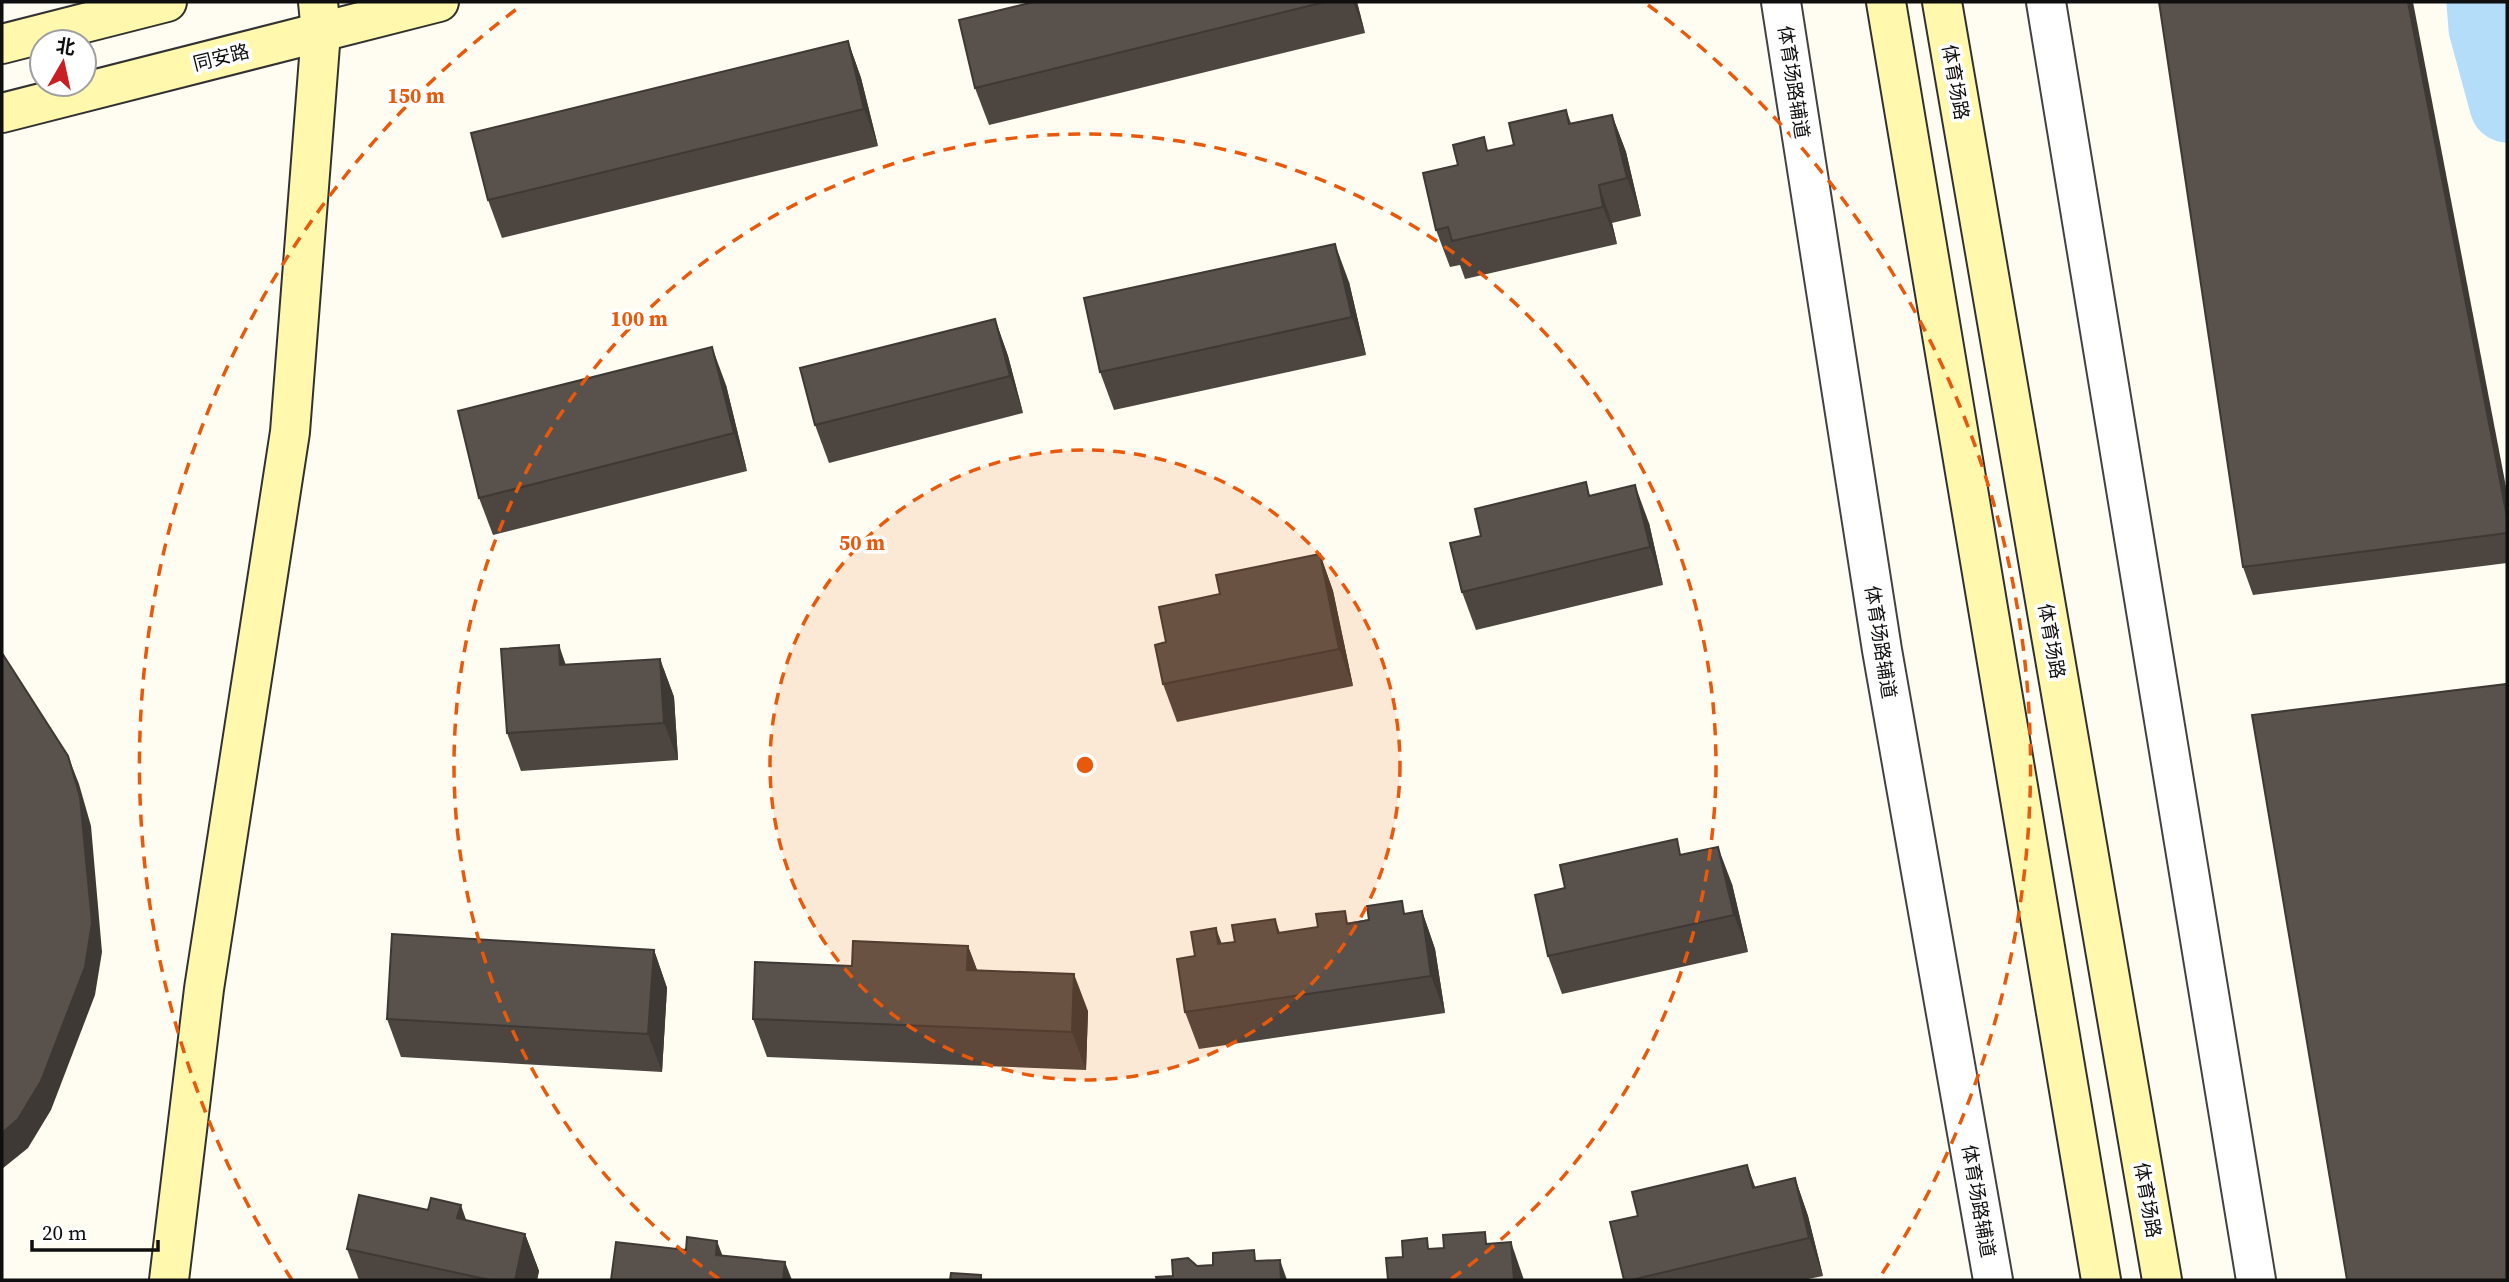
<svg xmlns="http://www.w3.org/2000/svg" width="2509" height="1282" font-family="'Source Serif 4','Noto Sans SC',serif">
<rect width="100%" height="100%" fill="#fffdf2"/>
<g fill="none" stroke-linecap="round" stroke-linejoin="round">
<path stroke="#b3ddf9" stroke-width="75" d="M2484 2 2486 28 2507 105"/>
<g stroke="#424242" stroke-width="42">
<g id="street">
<path d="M1781 2 1882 650 1993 1280"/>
<path d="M2046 2 2256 1280"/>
</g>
</g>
<g stroke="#313131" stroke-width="42">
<g id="secondary">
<path d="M1886 2 2101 1280"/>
<path d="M1942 2 2162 1280"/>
<path d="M2 44 167 2"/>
<path d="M2 113 439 2"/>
<path d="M169 1280 204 989 290 432 321 32 318 2"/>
</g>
</g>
<use href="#street" stroke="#fff" stroke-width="38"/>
<use href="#secondary" stroke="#fff8ad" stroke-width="38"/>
</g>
<g fill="#4d4640">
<path d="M1034 2H1357L1365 33 989 125 975 88Z"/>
<path d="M848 41 861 78 878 146 502 238 488 200Z"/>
<path d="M1566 110 1571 123 1612 115 1626 152 1641 216 1612 223 1617 244 1465 279 1460 265 1450 267 1436 230 1458 165 1489 151 1514 145Z"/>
<path d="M1349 282 1366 355 1114 410 1100 372Z"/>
<path d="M995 319 1008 356 1023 413 829 463 815 425Z"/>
<path d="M726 385 747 471 493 535 479 498Z"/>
<path d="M2507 492V563L2253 595 2243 567Z"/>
<path d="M1591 496 1649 523 1663 585 1476 630 1462 592 1481 536Z"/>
<path d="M1320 554 1333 591 1353 686 1177 722 1163 684 1166 642 1220 594Z"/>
<path d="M660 659 674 697 678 760 521 771 507 733 566 665Z"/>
<path d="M1682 855 1732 884 1748 952 1562 994 1548 956 1565 888Z"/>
<path d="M1422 911 1435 949 1445 1013 1199 1049 1185 1012 1195 956 1222 944 1235 942 1275 919 1280 933Z"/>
<path d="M968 946 977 970 1088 1011 1086 1070 767 1057 753 1019 852 966Z"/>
<path d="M654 950 667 988 662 1072 401 1057 387 1019Z"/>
<path d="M1747 1165 1755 1187 1795 1178 1808 1216 1823 1276 1803 1280H1624L1638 1216Z"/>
<path d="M466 1220 525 1234 539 1271 537 1280H359L347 1249Z"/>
</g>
<g fill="#3e3934">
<path d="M1353 2H1357L1365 33Z"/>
<path d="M2408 2H2413L2507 492V517Z"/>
<path d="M848 41 861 78 878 146 864 109Z"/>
<path d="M1612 115 1626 152 1641 216 1627 178Z"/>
<path d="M1599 185 1612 223 1617 244 1603 207Z"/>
<path d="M1335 244 1349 282 1366 355 1352 317Z"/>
<path d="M995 319 1008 356 1023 413 1010 376Z"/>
<path d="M712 347 726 385 747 471 734 433Z"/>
<path d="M1635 485 1649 523 1663 585 1650 547Z"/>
<path d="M1320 554 1333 591 1353 686 1339 649Z"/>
<path d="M559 645 572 683 560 665Z"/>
<path d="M660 659 674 697 678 760 664 723Z"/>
<path d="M68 756 79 784 91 826 102 952 95 995 51 1110 28 1148 2 1169V1133Z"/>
<path d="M1718 847 1732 884 1748 952 1734 915Z"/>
<path d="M1422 911 1435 949 1445 1013 1431 976Z"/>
<path d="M1216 928 1230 966 1218 944Z"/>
<path d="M968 946 982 983 967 970Z"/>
<path d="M654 950 667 988 662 1072 648 1034Z"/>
<path d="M1074 974 1088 1011 1086 1070 1072 1032Z"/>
<path d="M1747 1165 1761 1203 1753 1188Z"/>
<path d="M1795 1178 1808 1216 1823 1276 1809 1238Z"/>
<path d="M461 1205 474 1243 457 1218Z"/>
<path d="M525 1234 539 1271 537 1280H515Z"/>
<path d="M717 1241 731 1278 716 1255Z"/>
<path d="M1511 1242 1524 1280H1514Z"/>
<path d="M1280 1260 1287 1280H1281Z"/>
<path d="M785 1262 792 1280H783Z"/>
</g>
<g fill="#59514b" stroke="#3e3934" stroke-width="2">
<path d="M1034 2H1325L975 88 959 20Z"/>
<path d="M2159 2H2408L2507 517V533L2243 567Z"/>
<path d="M848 41 864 109 488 200 471 133Z"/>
<path d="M1566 110 1569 124 1612 115 1627 178 1599 185 1603 207 1452 241 1448 227 1436 230 1423 173 1458 165 1453 145 1484 137 1487 151 1514 145 1509 123Z"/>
<path d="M1335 244 1352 317 1100 372 1084 298Z"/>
<path d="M995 319 1010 376 815 425 800 368Z"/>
<path d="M712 347 734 433 479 498 458 411Z"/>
<path d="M1586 482 1589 496 1635 485 1650 547 1462 592 1450 543 1481 536 1475 509Z"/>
<path d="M1320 554 1339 649 1163 684 1155 645 1166 642 1159 607 1220 594 1216 575Z"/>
<path d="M559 645 560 665 660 659 664 723 507 733 501 649Z"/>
<path d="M2 653 68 756 80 797 92 923 85 967 41 1081 18 1119 2 1133Z"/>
<path d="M2507 684V1280H2347L2252 715Z"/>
<path d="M1677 839 1680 855 1718 847 1734 915 1548 956 1535 895 1565 888 1560 865Z"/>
<path d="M1402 901 1404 914 1422 911 1431 976 1185 1012 1177 959 1195 956 1191 932 1216 928 1218 944 1235 942 1232 925 1275 919 1278 933 1318 927 1316 914 1345 911 1347 924 1369 920 1367 906Z"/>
<path d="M392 934 654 950 648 1034 387 1019Z"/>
<path d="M853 941 968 946 967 970 1074 974 1072 1032 753 1019 755 962 852 966Z"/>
<path d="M1747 1165 1753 1188 1795 1178 1809 1238 1631 1280H1624L1610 1222 1638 1216 1632 1192Z"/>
<path d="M359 1195 428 1210 431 1198 461 1205 457 1218 525 1234 515 1280H490L347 1249Z"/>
<path d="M1485 1232 1486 1244 1511 1242 1514 1280H1388L1386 1258 1403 1257 1402 1241 1427 1238 1428 1249 1444 1248 1443 1235Z"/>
<path d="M687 1237 717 1241 716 1255 785 1262 783 1280H611L616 1242 686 1250Z"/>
<path d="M1254 1250 1255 1261 1280 1260 1281 1280H1157L1156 1277 1173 1276 1172 1260 1188 1258 1197 1266 1213 1265V1253Z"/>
<path d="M951 1273 981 1275V1280H950Z"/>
</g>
<circle cx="1085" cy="765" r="315" fill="#e8590c" fill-opacity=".12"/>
<g fill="none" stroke="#e8590c" stroke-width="3.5" stroke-dasharray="12 9">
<circle cx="1085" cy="765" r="315"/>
<path d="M719 1279A631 631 0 1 1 1451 1279"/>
<path d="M292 1280A946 946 0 0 1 522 5M1648 5A946 946 0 0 1 1878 1280"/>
</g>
<g text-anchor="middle" stroke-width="7" stroke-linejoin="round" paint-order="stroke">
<g font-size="19" fill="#0f0f0f" stroke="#fff">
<text transform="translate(221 57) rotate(-14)" y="7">同安路</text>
<text transform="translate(1794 82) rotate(81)" y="7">体育场路辅道</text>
<text transform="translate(1956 82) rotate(80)" y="7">体育场路</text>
<text transform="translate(2052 641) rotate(80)" y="7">体育场路</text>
<text transform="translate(1881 642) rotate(81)" y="7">体育场路辅道</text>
<text transform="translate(2148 1200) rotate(80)" y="7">体育场路</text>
<text transform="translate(1979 1201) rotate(80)" y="7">体育场路辅道</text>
</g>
</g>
<circle cx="1085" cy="765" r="10" fill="#e8590c" stroke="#fff" stroke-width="3.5"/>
<g font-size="21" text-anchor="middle" font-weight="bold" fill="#e8590c" stroke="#fff" stroke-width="7" stroke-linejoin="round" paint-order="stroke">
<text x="416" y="103">150 m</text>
<text x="639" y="326">100 m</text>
<text x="862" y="550">50 m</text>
</g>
<rect width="2509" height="1282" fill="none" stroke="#0f0f0f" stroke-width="7"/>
<g transform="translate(63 63) rotate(9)"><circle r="33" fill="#ffffff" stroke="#9f9f9f" stroke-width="2"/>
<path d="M0-5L12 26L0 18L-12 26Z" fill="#c71f23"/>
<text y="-10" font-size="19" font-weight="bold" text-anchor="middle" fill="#0f0f0f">北</text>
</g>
<path d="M32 1240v10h126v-10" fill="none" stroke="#0f0f0f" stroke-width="3.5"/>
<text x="42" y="1240" font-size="21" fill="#0f0f0f" stroke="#ffffff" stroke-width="5" paint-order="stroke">20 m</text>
</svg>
